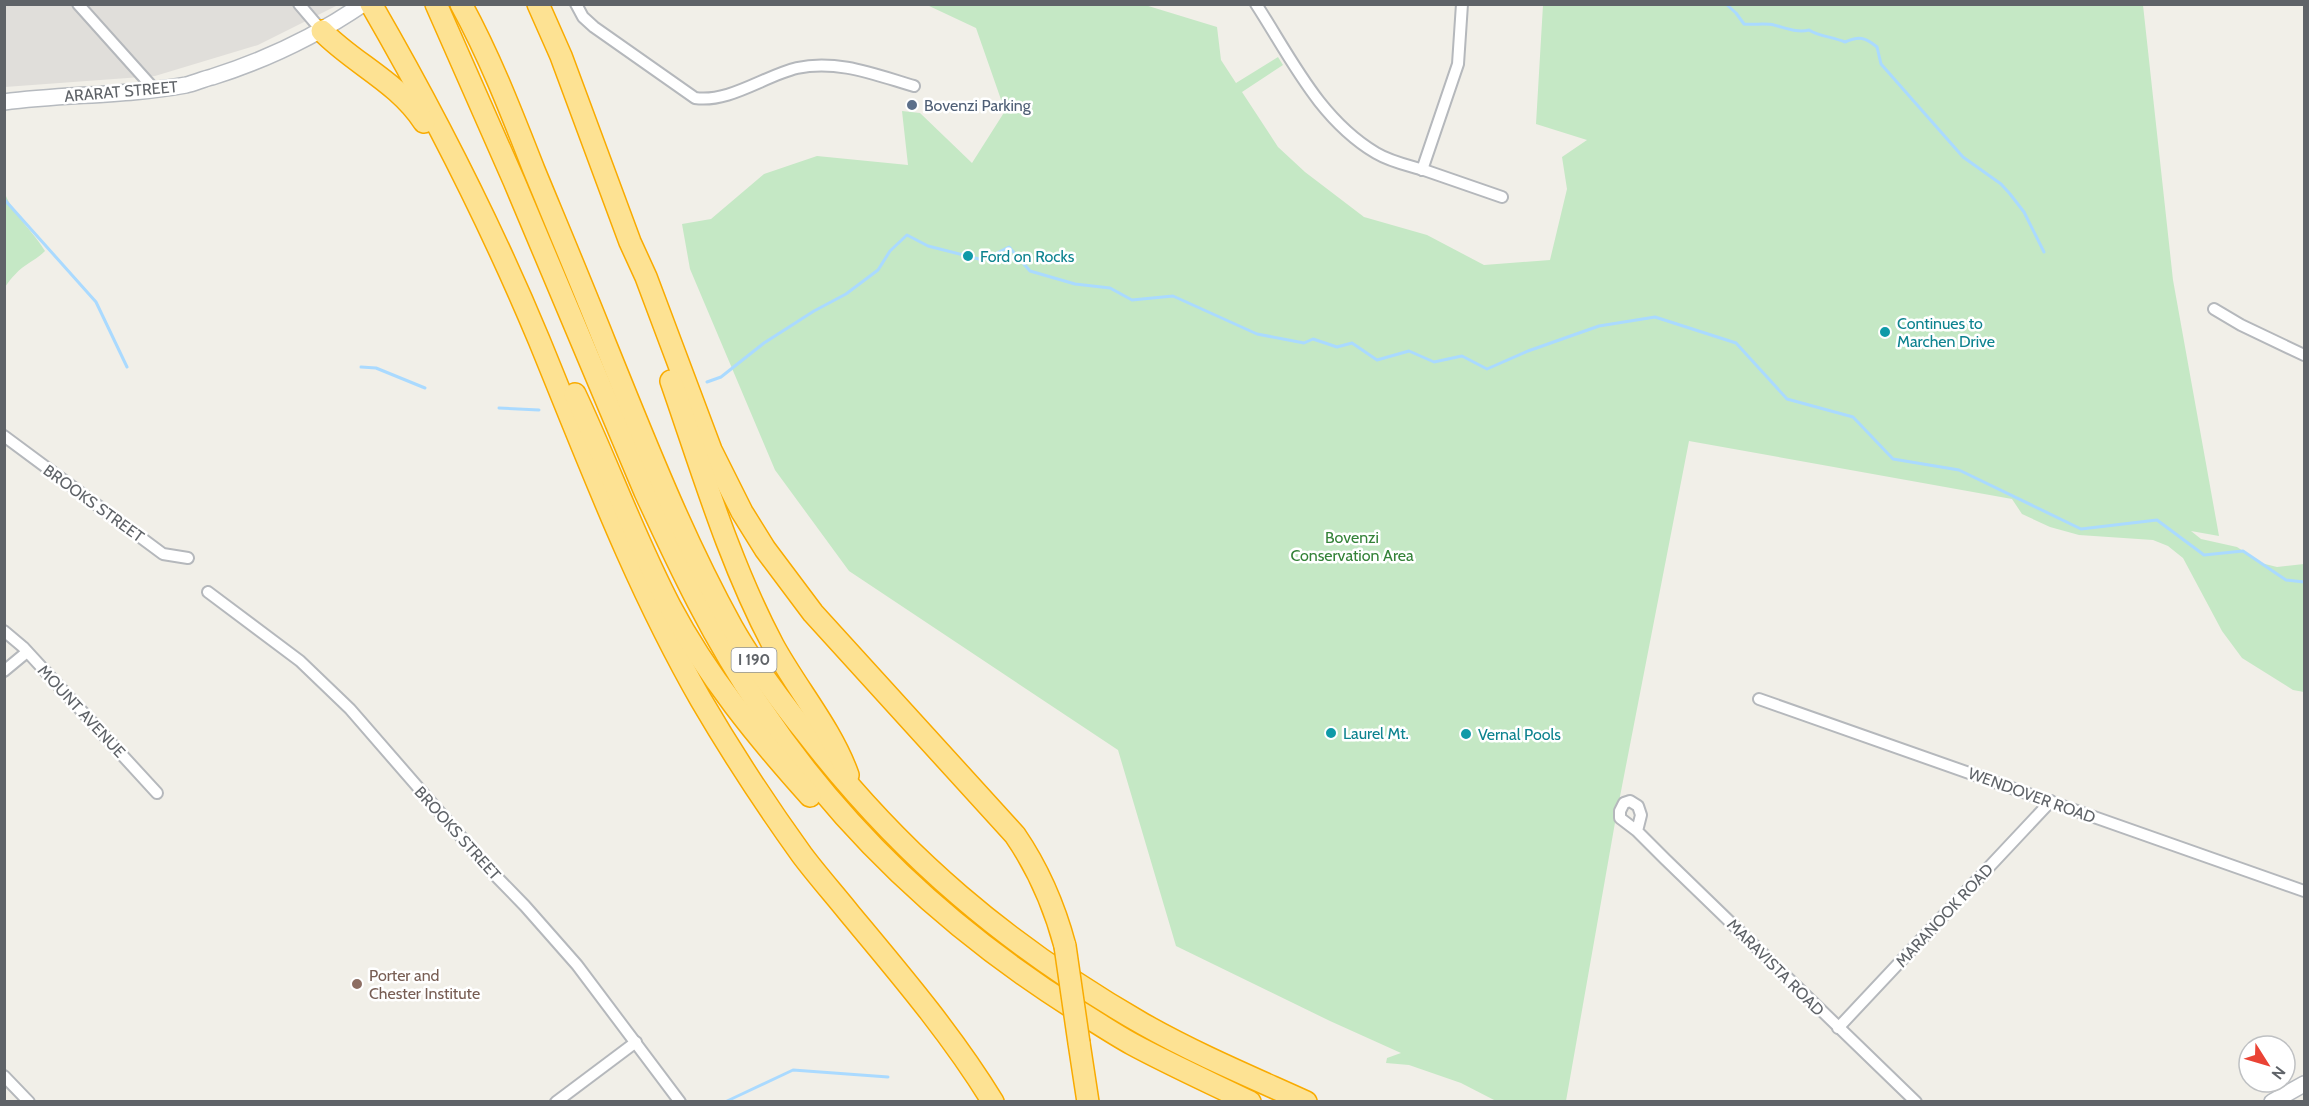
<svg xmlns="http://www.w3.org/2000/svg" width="2309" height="1106" font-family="Cabin,sans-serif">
<rect width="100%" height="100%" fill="#f1efe8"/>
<path fill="#e0deda" d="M5 5H338L258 45 155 76 5 87Z"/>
<g fill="#c5e8c5">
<path d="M927 5H1145L1217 27 1221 60 1236 83 1278 57 1283 65 1242 92 1278 147 1305 172 1364 217 1427 235 1484 265 1550 260 1567 189 1562 157 1587 140 1536 124 1543 5H2143L2173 280 2219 536 2191 531 2201 539 2237 547 2261 563 2277 567 2304 564V692L2293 690 2242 658 2222 631 2183 558 2168 546 2153 540 2079 535 2050 527 2022 514 2012 499 1689 441 1616 817 1566 1101H1496L1461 1083 1409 1065 1386 1063 1387 1058 1401 1053 1330 1021 1176 946 1118 750 849 571 775 470 690 269 682 224 711 219 764 174 817 156 908 165 902 111 920 113 972 163 1005 111 976 28Z"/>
<path d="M5 194C14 216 33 231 45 251 39 257 35 259 29 263 19 269 11 278 5 287Z"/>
</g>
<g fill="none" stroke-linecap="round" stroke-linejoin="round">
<g stroke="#aadaff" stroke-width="3">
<path d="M1726 4 1736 13 1744 24C1753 25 1767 23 1774 25 1786 28 1797 33 1809 30 1818 36 1833 37 1845 42 1859 36 1865 37 1877 47L1881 64 1963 157 2001 184 2010 194 2024 212 2044 252"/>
<path d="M4 199 96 302 127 367"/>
<path d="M361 367 376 368 425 388"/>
<path d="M707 382 721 377 764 343 814 311 846 294 878 270 890 251 907 235 928 246 983 260 1009 247 1030 271 1075 284 1110 288 1132 300 1173 296 1257 334 1304 343 1313 339 1337 347 1352 343 1377 360 1409 351 1434 362 1462 356 1487 369 1528 351 1599 326 1655 317 1736 343 1787 399 1853 417 1893 459 1959 470 2081 529 2157 520 2204 555 2243 551 2286 580 2304 582"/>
<path d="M499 408 539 410"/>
<path d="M725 1102 793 1070 888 1077"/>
</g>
<g stroke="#b5b8bc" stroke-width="14">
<g id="minor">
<path d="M78 4 155 90"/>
<path d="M299 4 322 31"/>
<path d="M576 4 583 17 594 27 695 98C729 103 764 76 797 68 837 59 876 75 914 86"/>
<path d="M1256 4C1291 58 1319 119 1376 153 1391 162 1407 165 1424 170 1450 179 1476 188 1502 197"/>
<path d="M1422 170 1458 64 1462 4"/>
<path d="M2214 309 2241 325 2304 355"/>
<path d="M4 436 163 554 188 558"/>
<path d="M208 592 300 661 350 709 489 869 525 906 577 965 680 1102"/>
<path d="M4 631 23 647 157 793"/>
<path d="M4 671 27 652"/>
<path d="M1759 699 2304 891"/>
<path d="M1637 831 1620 818V811L1624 803 1630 801 1638 806 1641 815 1637 831 1665 859 1916 1102"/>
<path d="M1838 1028 2051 801"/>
<path d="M4 1076 29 1102"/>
<path d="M556 1102 636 1042"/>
</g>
</g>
<g stroke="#b6babf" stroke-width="18">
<g id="secondary">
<path d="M4 102C65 94 126 96 186 85 195 83 203 79 212 77 266 60 316 36 363 4"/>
<path d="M2272 1102 2304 1084"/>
</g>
</g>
<g stroke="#f9ab00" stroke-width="24">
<g id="motorway">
<path d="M371 4C434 113 491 225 539 340 589 462 635 585 701 700 732 753 766 805 802 855 817 875 834 894 850 914 900 974 952 1035 993 1102"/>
<path d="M436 4 514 181 645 492C679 566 714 640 760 707 843 831 952 932 1078 1011 1096 1022 1114 1034 1132 1044 1171 1065 1211 1083 1250 1102"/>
<path d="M461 4C490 57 512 114 534 170 558 228 582 285 605 343 644 439 682 537 732 627 753 664 780 700 807 734 901 856 1009 947 1143 1024 1196 1054 1251 1077 1306 1102"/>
<path d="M538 4 561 56 630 242 646 277 711 450 742 512 765 549 813 613 1015 835C1039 870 1054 905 1065 946"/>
<path d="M322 31C354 64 398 82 424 122"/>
<path d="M671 381C702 470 729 562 773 645 797 689 831 728 848 775"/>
<path d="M575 394C608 464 634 537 670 606 707 676 758 738 810 796"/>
<path d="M1079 1043 1088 1102"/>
</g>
</g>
<use href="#minor" stroke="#fff" stroke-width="10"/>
<use href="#secondary" stroke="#fff" stroke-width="15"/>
<use href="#motorway" stroke="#fde293" stroke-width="21"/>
<g stroke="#f9ab00" stroke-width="24" stroke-linecap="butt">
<path id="motorway-bridge" d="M1065 946 1079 1043"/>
</g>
<use href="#motorway-bridge" stroke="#fde293" stroke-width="21"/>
</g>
<circle fill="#5c6f8a" stroke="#fff" stroke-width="2" cx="912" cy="105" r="6"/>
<g fill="#0f9aa8" stroke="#fff" stroke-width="2">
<circle cx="968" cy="256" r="6"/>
<circle cx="1885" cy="332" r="6"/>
<circle cx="1331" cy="733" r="6"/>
<circle cx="1466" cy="734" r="6"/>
</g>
<circle fill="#8d6e63" stroke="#fff" stroke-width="2" cx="357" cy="984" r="6"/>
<g text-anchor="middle" stroke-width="5" stroke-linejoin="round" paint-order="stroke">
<rect fill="#fff" stroke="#8f9295" stroke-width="1.5" x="731.5" y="648" width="45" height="24" rx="4.5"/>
<g font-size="15" font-weight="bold" fill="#5f6368">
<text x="754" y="665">I 190</text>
</g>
<g font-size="16" fill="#5f6368" stroke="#fff">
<text transform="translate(121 91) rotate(-5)" y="6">ARARAT STREET</text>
<text transform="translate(94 503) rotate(36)" y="6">BROOKS STREET</text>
<text transform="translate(82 711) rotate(47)" y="6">MOUNT AVENUE</text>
<text transform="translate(2032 795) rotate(20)" y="6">WENDOVER ROAD</text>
<text transform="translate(458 833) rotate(48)" y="6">BROOKS STREET</text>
<text transform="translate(1944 915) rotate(-47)" y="6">MARANOOK ROAD</text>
<text transform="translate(1776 967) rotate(45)" y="6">MARAVISTA ROAD</text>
</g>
<g font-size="16" fill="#4e5e75" stroke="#fff" text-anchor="start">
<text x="924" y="111">Bovenzi Parking</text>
</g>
<g font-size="16" fill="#0d838f" stroke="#fff" text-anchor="start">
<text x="980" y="262">Ford on Rocks</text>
<text x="1897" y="329">Continues to<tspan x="1897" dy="18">Marchen Drive</tspan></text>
<text x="1343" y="739">Laurel Mt.</text>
<text x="1478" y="740">Vernal Pools</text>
</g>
<g font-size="16" fill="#348238" stroke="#fff">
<text x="1352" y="543">Bovenzi<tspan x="1352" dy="18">Conservation Area</tspan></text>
</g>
<g font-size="16" fill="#785e54" stroke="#fff" text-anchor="start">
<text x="369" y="981">Porter and<tspan x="369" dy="18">Chester Institute</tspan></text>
</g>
</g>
<rect width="2309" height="1106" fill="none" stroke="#5f6368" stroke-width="12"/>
<g transform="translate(2267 1064) rotate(127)"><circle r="28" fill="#ffffff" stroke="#bfc1c3" stroke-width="1.5"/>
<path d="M0-4.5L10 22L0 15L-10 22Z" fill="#ea4335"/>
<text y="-9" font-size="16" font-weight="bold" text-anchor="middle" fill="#5f6368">N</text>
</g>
</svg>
